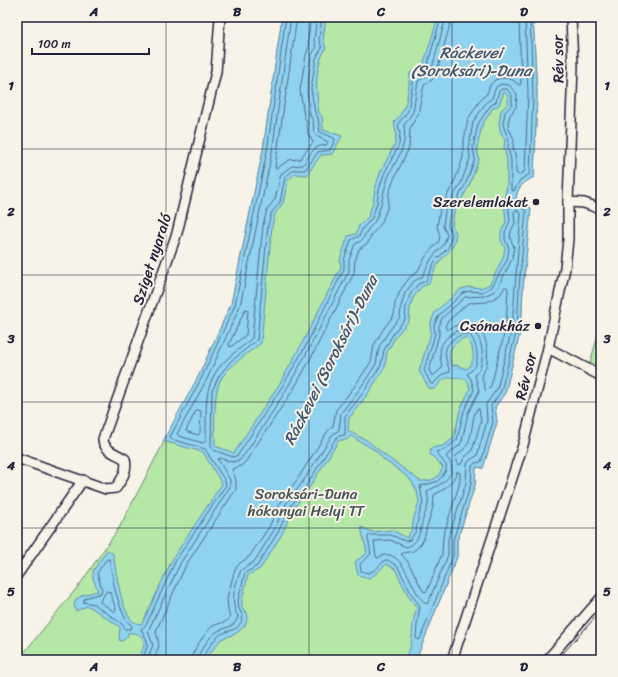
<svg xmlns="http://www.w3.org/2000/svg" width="618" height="677" font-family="Sriracha,sans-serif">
<rect width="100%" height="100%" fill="#f7f3e8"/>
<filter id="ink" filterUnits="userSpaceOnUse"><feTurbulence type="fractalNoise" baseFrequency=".025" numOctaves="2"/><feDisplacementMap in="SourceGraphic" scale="8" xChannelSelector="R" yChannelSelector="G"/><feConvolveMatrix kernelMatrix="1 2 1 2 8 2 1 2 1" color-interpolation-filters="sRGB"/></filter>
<g filter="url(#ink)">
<g fill="#b5e7a7" stroke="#6c8471">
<path d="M282 17H533L537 94 534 177C524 182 517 187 516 199L531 208 523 288 521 329 505 393 495 407 497 422 483 468 476 467 475 485 457 541V557L416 660H18L80 584 119 528 199 375 231 304 263 150Z"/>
<path d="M600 328H601V369L590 363Z"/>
</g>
<path fill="#8fd3f1" stroke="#638ca8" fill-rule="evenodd" d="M282 17H326L323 40 326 48C314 68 316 91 319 113L322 116 323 130 342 136 332 154 321 155 307 175 295 174 288 180 283 203 275 214 272 226 261 343C248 353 233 363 223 376 212 390 215 427 215 446L234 453 282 380 301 345 341 267 340 260 348 236 356 234 359 226 368 217 373 202 375 189 380 173 395 144 396 133 394 122C408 109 408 92 410 73L422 69 438 17H533L537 94 534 177C524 182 517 187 516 199L531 208 523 288 521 329 505 393 495 407 497 422 483 468 476 467 475 485 457 541V557L416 660H397C414 657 411 636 413 624 414 618 415 613 417 608L409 597 395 569 386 564 377 573 369 578 358 575 355 562 367 553 361 527 372 532 392 530 407 538 412 529 414 517 419 502 417 491 410 479 400 471 385 461 376 451 351 436 346 440H339L309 488 293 509 282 534 260 569 248 575 242 600V607L248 615 245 626 235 634 221 639 205 660H138C140 655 143 649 144 645 145 635 135 632 128 633L127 637 122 641 119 640 120 627 92 608 87 606 76 611 74 606 76 599 83 595 98 591 93 578V571L107 550 113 554C116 569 121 617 136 623 136 623 142 624 142 624L173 558 222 484 203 452 163 441 199 375 231 304 263 150ZM504 92 508 96V104L501 110 499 124 501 133 505 140 504 147 507 160V184L504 202 506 222 501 232V240L505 248 503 258 490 284 481 288 469 287 461 289 435 312 430 325 431 333 419 371 429 388 435 389C445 374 451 376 467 380L470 389 460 410 454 438 443 446 431 448 430 454 443 467 439 475 434 479 428 481H420L404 469 387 457 368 441 348 431 349 418 367 395 385 367 387 352 396 336 409 321 410 308 413 298 421 287 429 284C431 277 434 270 438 264 448 249 454 253 456 232L452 226 454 213 469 186 479 159 477 148 482 125 493 108 499 105ZM464 338H467C474 347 477 363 466 369L456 365 452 366C446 353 451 344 464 338Z"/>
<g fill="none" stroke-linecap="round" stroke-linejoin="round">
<g stroke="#4e6984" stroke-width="1">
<path d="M291 17 272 152 240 306 207 379 177 434 179 436 203 443 206 441C207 409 201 384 226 360 234 352 244 346 252 338L263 225 267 210 275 199 281 174 292 166 303 165C310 155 312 146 326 145L328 143 327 141 318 137 314 133 313 121 310 115 307 91 311 56 316 48 314 40 317 17"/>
<path d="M297 17 275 167 276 169 289 160 300 159 313 142 308 134 307 123 304 116 300 90 306 55 309 47 308 40 311 17"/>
<path d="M322 17 319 40 322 48 316 58 311 89 315 113 318 118 320 132 334 138 335 140 330 150 318 152 305 170H294L285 177 280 202 272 212 268 225 257 340 230 362 219 376 212 391 211 446 213 450 233 457 238 455 285 382 305 347 344 269V260L351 240 359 236 363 228 372 218 377 203 379 190 384 174 399 145 400 133 398 124 408 111 414 77 426 70 441 17"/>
<path d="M511 198 514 203 526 211 519 287 517 329 501 391 491 406 493 422 481 462 475 463 472 466 471 484 453 540V556L420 639 418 640 416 638 417 625 420 606 412 595 398 567 388 560H385L375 570 368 573 361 571 360 564 371 554 368 538 369 535H391L405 541 410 540 416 531 418 519 423 503 420 486 436 482 442 477 446 470V465L436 452 444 450 457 440 464 411 474 390 471 379 467 374C470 371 475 369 476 364 479 354 476 343 470 335 464 333 460 335 455 338 440 348 446 359 450 372L443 374 433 384H431L424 370 435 334 434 325 439 315 463 293 469 291 482 292 492 287 507 260 509 248 505 239V232L510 221 508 202 509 199Z"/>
<path d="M517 210 521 214 515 287 512 328 497 389 486 404 487 421 477 456 470 460 467 464 466 483 448 539V555L428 603 426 604C422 601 419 596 416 591 409 579 398 544 378 558L376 557 374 542 376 541 390 540 406 547C420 544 420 529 423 519 425 513 427 509 428 504 429 499 427 495 427 491 436 487 456 478 451 464 450 461 447 458 446 456L460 445 462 441 468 413 479 391 475 375C477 372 480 369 481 365 484 354 482 336 471 330 461 325 444 337 441 347 439 354 441 361 442 368L434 375 432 376 429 370 439 335V326L442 318 465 297 484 296 495 291 498 287 512 259 514 247 510 238 511 231 515 223 514 212Z"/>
<path d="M505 287H507L508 289 506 327 491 386 486 391 485 389C485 385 482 381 482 377 482 373 487 368 487 363 490 335 477 312 447 330L445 327 447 322 468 303 487 302 500 295Z"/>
<path d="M247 309 248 311 246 335 232 346 230 347 229 344 245 310Z"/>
<path d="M479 409 481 421 472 451 465 457 461 464 459 465 455 457C458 454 462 451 465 448 473 439 471 421 476 410Z"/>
<path d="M197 410H199L201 411 200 433 198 435 188 432 186 431Z"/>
<path d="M457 472 460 473V482L443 537 442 554 427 591 424 592 422 589 408 562 401 554C406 551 412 553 416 549 426 542 425 530 429 520 432 511 434 505 434 495 446 488 451 485 457 472Z"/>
<path d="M109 559 115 590 120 606 126 620 132 626 131 629H125L122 624 94 604 83 602 85 598 101 593 102 589 97 573 106 560Z"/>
<path d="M107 591 110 592 116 610 115 612 100 602Z"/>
<path d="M142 660 148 644 146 638 141 629 146 625 176 560 226 485 225 481 205 449 171 439 170 437 202 377 235 305 267 151 286 17"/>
<path d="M147 660 153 645 148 631 181 562 230 487V480L218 459 220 458 232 462 240 460C249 450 256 436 264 425 297 376 322 323 349 271V260L355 244C364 240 362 239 367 231 369 227 374 224 376 219 382 206 383 191 388 178 397 156 407 151 404 125L413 112 418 81 427 76 431 72 446 17"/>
<path d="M154 660 159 645 156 631 186 565 236 489V480L232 469 241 466 246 461 295 387 314 352 354 273 355 261 359 249 368 243 372 234 381 224 388 206 389 193 394 179 409 148 410 128 418 114 424 85 432 80 436 75 452 17"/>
<path d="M191 660C192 651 206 631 213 626 219 623 226 623 230 618L228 610 227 598 235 569 240 563 249 557 269 527 281 501 297 480 327 432 333 426 336 410 354 387 371 362 374 345 384 328 394 315 395 303 401 289 410 277 417 272 426 256 439 241 440 236 437 226 440 210 455 180 463 158V146L468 119 481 99 487 94 490 85 495 80 501 78H507L513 80 519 85 521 84 519 17"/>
<path d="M197 660C198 653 211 634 218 631 226 627 236 627 238 616 229 602 235 585 241 570L254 562 274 530 286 504 302 483 332 435 339 430 341 413 359 390 376 364 379 347 389 331 400 317 401 306 405 293 414 281 422 277 431 259 444 244 447 235 443 226 445 211 461 183 470 158 469 147 473 122 486 103 492 98 496 87 501 84 509 85 517 94 516 107 510 115 508 123 509 129 514 139 513 147 516 159V173L519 175 525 171 528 94 525 17"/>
<path d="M202 660 203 656C208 650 213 639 220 635 231 628 239 633 243 616L239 609 238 600 245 573 257 566 278 532 290 507 306 486 336 438 339 436 345 435V416L363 393 381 365 384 350 393 334 405 319 406 307 410 295 418 284 426 281 435 261 448 248 451 240 452 233 448 226 450 213 465 185 475 159 473 147 478 124 490 106 496 102 499 91 502 89H507L512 96V105L505 112 503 124 505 131 509 139 508 147 511 160V190L514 191 520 180 530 174 533 94 530 17"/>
</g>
<g stroke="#22223b" stroke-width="12">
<g id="minor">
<path d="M568 202 584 203 601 209"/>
<path d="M548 348 601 376"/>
<path d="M17 458 106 489 116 488C122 479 128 470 125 459 117 454 103 450 103 439L177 233 216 72 220 17"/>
<path d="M17 575 83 480"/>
<path d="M452 660 523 445 548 348 565 268 568 239V202L573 66 571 17"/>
<path d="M547 660 601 598"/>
</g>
</g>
<use href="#minor" stroke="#f7f3e8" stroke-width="9"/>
<path stroke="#22223b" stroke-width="1" d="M557 660 601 611"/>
</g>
</g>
<path fill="none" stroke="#22223b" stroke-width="1" stroke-opacity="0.55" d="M166 17V660M309 17V660M452 17V660M17 149H601M17 275H601M17 402H601M17 528H601"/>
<g fill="#22223b" stroke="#f7f3e8" stroke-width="1.5">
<circle cx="536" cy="202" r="4"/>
<circle cx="538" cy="326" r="4"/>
</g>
<g text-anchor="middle" stroke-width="4" stroke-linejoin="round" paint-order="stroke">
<g font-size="15" fill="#22223b" stroke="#f7f3e8">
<text transform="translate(558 59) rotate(-91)" y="5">Rév sor</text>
<text transform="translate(152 259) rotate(-72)" y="5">Sziget nyaraló</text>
<text transform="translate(526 376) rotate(-76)" y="5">Rév sor</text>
</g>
<g font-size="15" fill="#22223b" stroke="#f7f3e8" text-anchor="end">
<text x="528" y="207">Szerelemlakat</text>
<text x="530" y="331">Csónakház</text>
</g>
<g font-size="15" fill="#475356" stroke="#f7f3e8">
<text x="306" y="499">Soroksári-Duna<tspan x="306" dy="17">hókonyai Helyi TT</tspan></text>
</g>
<g font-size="16" font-style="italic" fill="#435772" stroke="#f7f3e8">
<text x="471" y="58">Ráckevei<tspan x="471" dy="18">(Soroksári)-Duna</tspan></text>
<text transform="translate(330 360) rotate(-63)" y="6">Ráckevei (Soroksári)-Duna</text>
</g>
</g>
<rect width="618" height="677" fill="none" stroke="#f7f3e8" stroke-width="44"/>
<path d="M32 48v6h117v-6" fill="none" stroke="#22223b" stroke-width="2"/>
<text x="38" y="48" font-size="12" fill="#22223b" stroke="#f7f3e8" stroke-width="3" paint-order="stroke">100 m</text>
<rect x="22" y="22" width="574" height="633" fill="none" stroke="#22223b" stroke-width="1.5"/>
<g font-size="13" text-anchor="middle" font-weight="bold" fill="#22223b">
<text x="94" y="16">A</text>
<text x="237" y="16">B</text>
<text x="381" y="16">C</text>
<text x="524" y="16">D</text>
<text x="11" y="90">1</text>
<text x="607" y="90">1</text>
<text x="11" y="216">2</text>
<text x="607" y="216">2</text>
<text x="11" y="343">3</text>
<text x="607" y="343">3</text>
<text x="11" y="470">4</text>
<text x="607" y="470">4</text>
<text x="11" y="596">5</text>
<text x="607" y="596">5</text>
<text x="94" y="671">A</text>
<text x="237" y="671">B</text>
<text x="381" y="671">C</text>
<text x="524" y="671">D</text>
</g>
</svg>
